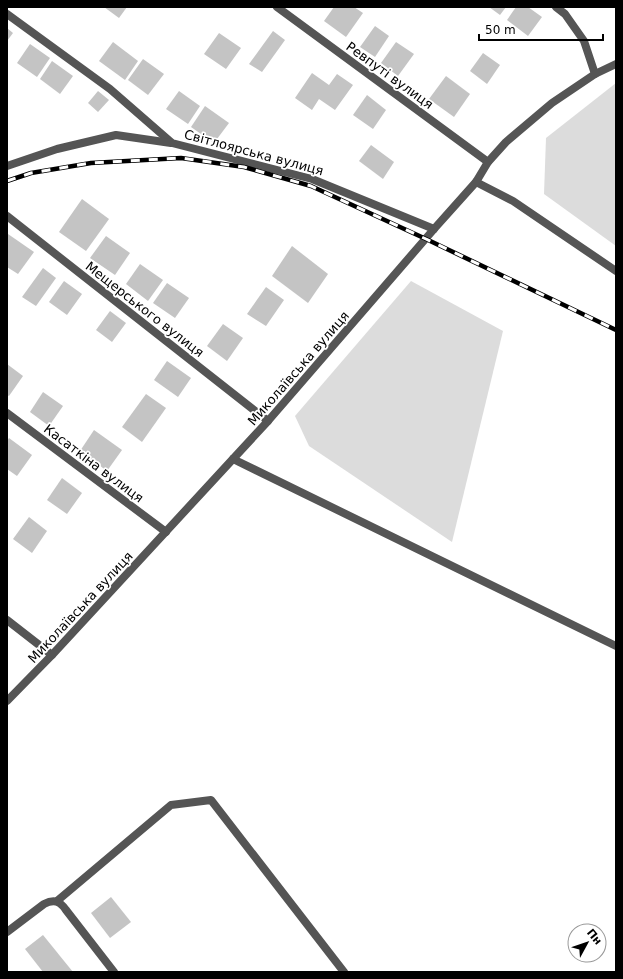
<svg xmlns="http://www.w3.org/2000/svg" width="623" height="979" font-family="'DejaVu Sans',sans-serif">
<rect width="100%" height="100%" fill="#fff"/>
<g fill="#dcdcdc">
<path d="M616 83V246L544 194 546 138Z"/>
<path d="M411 281 503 331 452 542 309 446 295 416Z"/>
</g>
<g fill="#c4c4c4">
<path d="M104 7H127L119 18Z"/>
<path d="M334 7H354L363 13 346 37 324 21Z"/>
<path d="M489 7H506L500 15Z"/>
<path d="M516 7H528L542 17 528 36 507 20Z"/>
<path d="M375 26 389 36 375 57 360 47Z"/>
<path d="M7 28 13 33 7 41Z"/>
<path d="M273 31 285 40 262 72 249 64Z"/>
<path d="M219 33 241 48 226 69 204 54Z"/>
<path d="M113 42 138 61 125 80 99 61Z"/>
<path d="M396 42 414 54 398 76 381 63Z"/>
<path d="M30 44 50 58 37 77 17 63Z"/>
<path d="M483 53 500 65 487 84 470 71Z"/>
<path d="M143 59 164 74 148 95 128 80Z"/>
<path d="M52 61 73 76 60 94 40 79Z"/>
<path d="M312 73 329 85 337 74 353 85 335 110 319 99 312 110 295 98Z"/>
<path d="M446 76 470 94 454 117 429 99Z"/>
<path d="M98 91 109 100 98 112 88 103Z"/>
<path d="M179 91 200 106 188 124 166 109Z"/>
<path d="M367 95 386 110 373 129 353 115Z"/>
<path d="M205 106 229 123 214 143 191 127Z"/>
<path d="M371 145 394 162 383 179 359 161Z"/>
<path d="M82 199 109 219 86 251 59 232Z"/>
<path d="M8 234 34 252 18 274 7 267V236Z"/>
<path d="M106 236 130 253 115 275 90 258Z"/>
<path d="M292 246 328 274 308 303 272 276Z"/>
<path d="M140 264 163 280 148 301 126 284Z"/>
<path d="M43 268 56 278 36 306 22 297Z"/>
<path d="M64 281 82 294 67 315 49 302Z"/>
<path d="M167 283 189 298 175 318 153 303Z"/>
<path d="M266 287 284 300 266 326 247 314Z"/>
<path d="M110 311 126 323 112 342 96 330Z"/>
<path d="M223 324 243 338 227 361 207 346Z"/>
<path d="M167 361 191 378 178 397 154 380Z"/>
<path d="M7 364 23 376 9 396 7 395Z"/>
<path d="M43 392 63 406 49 426 30 412Z"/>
<path d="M146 394 166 408 142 442 122 427Z"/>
<path d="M94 430 122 450 107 471 80 451Z"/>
<path d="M9 438 32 455 17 476 7 469V441Z"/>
<path d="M62 478 82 493 67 514 47 500Z"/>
<path d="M29 517 47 531 32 553 13 539Z"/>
<path d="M111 897 131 922 110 938 91 913Z"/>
<path d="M43 935 73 972H43L25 949Z"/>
</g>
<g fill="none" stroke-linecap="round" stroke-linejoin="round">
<g stroke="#555" stroke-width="8">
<path d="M476 182 513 201 616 271"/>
<path d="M233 459 616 646"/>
<path d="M57 901 171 805 211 800 344 972"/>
</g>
<g stroke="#555" stroke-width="8">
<path d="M277 7 488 162"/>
<path d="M556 7 565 14 584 41 595 74"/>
<path d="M7 14 110 89 172 143 312 179 434 229"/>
<path d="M7 166 57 149 116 135 171 143"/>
<path d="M7 216 268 421"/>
<path d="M7 413 166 532"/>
<path d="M7 620 52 655"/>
<path d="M7 701 52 655 268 421 434 229 476 182 488 162 506 142 552 103 595 74 616 64"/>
<path d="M7 932 44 904C54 899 60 901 66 910L114 972"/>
</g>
<g stroke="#000" stroke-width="4.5">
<path id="rail" d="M7 181 31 173 91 163 181 158 244 167 311 186 426 239 616 330"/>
</g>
<use href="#rail" stroke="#fff" stroke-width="3" stroke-dasharray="9" stroke-linecap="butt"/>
</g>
<g text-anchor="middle" stroke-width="3.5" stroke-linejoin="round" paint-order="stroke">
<g font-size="13" fill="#000" stroke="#fff">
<text transform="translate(390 75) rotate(36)" y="5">Ревпуті вулиця</text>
<text transform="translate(254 152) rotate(15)" y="5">Світлоярська вулиця</text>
<text transform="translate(145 309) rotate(38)" y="5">Мещерського вулиця</text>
<text transform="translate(298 368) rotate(-49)" y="5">Миколаївська вулиця</text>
<text transform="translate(94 463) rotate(37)" y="5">Касаткіна вулиця</text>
<text transform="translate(80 607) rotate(-47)" y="5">Миколаївська вулиця</text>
</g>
</g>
<rect width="623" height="979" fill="none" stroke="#000000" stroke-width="16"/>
<g transform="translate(587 943) rotate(50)"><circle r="19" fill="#ffffff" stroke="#999999"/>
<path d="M0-3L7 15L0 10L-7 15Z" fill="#000000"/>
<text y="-6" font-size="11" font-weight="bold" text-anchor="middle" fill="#000000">Пн</text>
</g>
<path d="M479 34v6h124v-6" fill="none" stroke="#000000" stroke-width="2"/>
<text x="485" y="34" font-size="12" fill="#000000" stroke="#ffffff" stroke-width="3" paint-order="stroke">50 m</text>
</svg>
